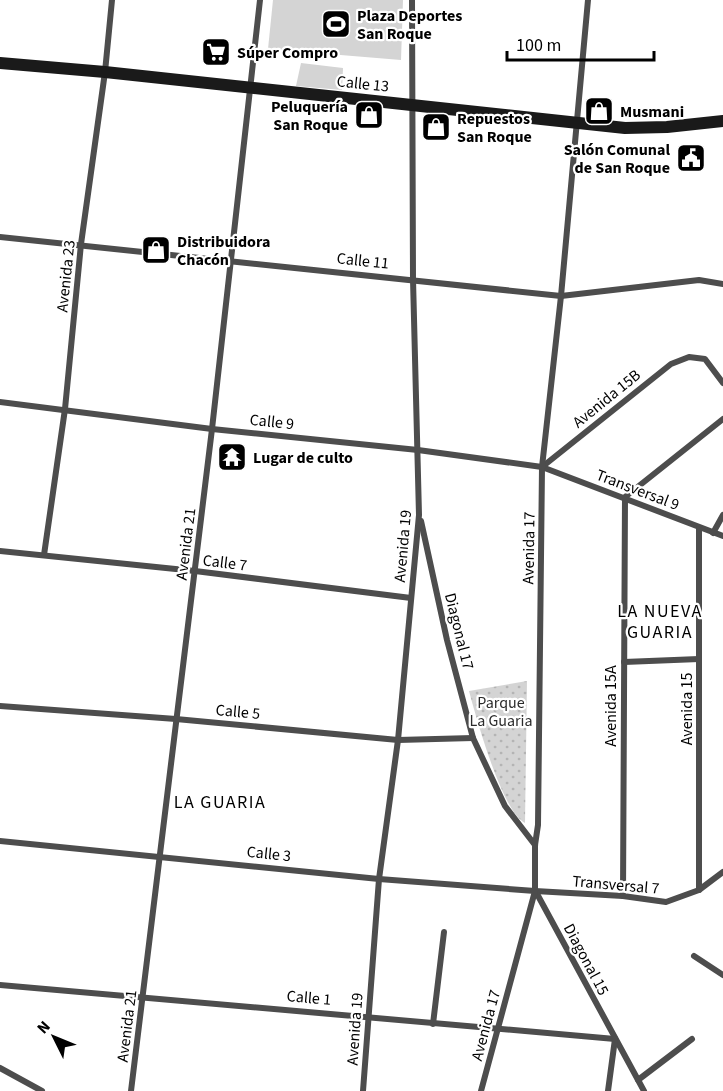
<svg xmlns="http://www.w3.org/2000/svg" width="723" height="1091" font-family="'Source Sans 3',sans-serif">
<defs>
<pattern id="park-dots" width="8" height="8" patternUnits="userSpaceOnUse" patternTransform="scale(1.5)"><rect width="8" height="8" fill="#d4d4d4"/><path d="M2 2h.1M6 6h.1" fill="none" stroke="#b4b4b4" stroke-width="1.8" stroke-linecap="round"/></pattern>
</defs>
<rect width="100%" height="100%" fill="#fff"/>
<path fill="url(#park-dots)" d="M527 681 525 823C502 812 476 717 469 691Z"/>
<g fill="#d4d4d4">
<path d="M273 0H403L401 60 268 49Z"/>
<path d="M301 63 343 68 342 90 296 86Z"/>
</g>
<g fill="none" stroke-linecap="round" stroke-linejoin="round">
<g stroke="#4d4d4d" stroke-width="6">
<path d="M0 237 561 296 699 280 723 284"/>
<path d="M0 402 212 429 418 450 542 467 723 536"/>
<path d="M542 467 671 364 689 357 705 359 723 383"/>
<path d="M421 521 447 640 473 738 505 806 535 845"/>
<path d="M713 533 723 515"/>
<path d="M0 551 195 571 411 598"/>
<path d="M44 555 65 409 81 244 105 72 112 0"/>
<path d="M624 662 699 659"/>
<path d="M0 706 176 719 398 740 473 738"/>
<path d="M0 841 379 879 535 891 623 896 666 902 699 890 723 872"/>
<path d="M699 890V528"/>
<path d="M536 892 644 1091"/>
<path d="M623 896 625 497 723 419"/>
<path d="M694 956 723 975"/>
<path d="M0 985 615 1039"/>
<path d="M433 1024 444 932"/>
<path d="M0 1068 42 1091"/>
<path d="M638 1080 692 1039"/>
<path d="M131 1091 212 429 260 0"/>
<path d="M363 1091 379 879 398 740 419 515 413 279 412 0"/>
<path d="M481 1091 535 891V845L538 825 542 467 561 296 588 0"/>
<path d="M608 1091 615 1039"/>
</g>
<path stroke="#1a1a1a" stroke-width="12" d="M0 63 105 72 625 128 667 127 723 121"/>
</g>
<defs>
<g id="stadium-square" transform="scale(1.5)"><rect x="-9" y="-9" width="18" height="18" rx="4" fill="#000" stroke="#fff"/><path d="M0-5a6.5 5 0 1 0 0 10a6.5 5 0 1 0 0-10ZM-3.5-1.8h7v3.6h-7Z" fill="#fff"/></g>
<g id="supermarket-square" transform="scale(1.5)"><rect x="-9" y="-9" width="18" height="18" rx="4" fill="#000" stroke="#fff"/><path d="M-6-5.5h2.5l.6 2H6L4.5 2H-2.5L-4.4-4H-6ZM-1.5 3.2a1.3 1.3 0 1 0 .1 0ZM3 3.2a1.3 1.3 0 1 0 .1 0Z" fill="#fff"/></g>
<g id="shop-square" transform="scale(1.5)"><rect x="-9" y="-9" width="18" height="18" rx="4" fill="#000" stroke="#fff"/><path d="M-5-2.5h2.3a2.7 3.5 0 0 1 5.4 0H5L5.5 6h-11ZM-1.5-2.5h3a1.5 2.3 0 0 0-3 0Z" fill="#fff"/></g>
<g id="civic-square" transform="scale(1.5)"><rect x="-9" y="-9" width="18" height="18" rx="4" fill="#000" stroke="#fff"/><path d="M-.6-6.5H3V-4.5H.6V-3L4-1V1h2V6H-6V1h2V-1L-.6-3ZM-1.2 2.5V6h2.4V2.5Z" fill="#fff"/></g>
<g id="temple-square" transform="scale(1.5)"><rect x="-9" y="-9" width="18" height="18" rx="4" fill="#000" stroke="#fff"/><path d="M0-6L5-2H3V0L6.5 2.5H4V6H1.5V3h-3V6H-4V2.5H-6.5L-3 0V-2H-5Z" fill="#fff"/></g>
</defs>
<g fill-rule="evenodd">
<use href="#stadium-square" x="336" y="24"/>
<use href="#supermarket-square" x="216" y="52"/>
<use href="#shop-square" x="599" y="111"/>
<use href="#shop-square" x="369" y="115"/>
<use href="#shop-square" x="436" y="127"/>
<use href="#civic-square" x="691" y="158"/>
<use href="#shop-square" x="156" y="250"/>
<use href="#temple-square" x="232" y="457"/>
</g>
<g text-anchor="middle" stroke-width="4.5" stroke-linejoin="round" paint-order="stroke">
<g font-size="16" font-weight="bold" fill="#000" stroke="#fff" text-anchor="start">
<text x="357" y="21">Plaza Deportes<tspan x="357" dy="18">San Roque</tspan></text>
<text x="237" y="58">Súper Compro</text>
<text x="348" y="112" text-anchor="end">Peluquería<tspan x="348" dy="18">San Roque</tspan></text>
<text x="620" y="117">Musmani</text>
<text x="457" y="124">Repuestos<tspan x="457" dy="18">San Roque</tspan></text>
<text x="670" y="155" text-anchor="end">Salón Comunal<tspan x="670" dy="18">de San Roque</tspan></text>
<text x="177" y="247">Distribuidora<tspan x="177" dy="18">Chacón</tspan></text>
<text x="253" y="463">Lugar de culto</text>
</g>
<g font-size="16" fill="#000" stroke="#fff">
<text transform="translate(363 83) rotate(6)" y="6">Calle 13</text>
<text transform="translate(363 260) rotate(6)" y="6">Calle 11</text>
<text transform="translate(65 276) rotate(-84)" y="6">Avenida 23</text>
<text transform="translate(606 398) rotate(-39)" y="6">Avenida 15B</text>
<text transform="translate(272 421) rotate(6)" y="6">Calle 9</text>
<text transform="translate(638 489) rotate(21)" y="6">Transversal 9</text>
<text transform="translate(185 544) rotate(-83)" y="6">Avenida 21</text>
<text transform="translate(402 546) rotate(-85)" y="6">Avenida 19</text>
<text transform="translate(528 548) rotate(-89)" y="6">Avenida 17</text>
<text transform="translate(225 562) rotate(7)" y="6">Calle 7</text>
<text transform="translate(460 631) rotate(76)" y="6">Diagonal 17</text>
<text transform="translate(610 706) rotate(-90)" y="6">Avenida 15A</text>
<text transform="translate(686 709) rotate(-90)" y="6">Avenida 15</text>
<text transform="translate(238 711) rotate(5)" y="6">Calle 5</text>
<text transform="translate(269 853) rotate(6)" y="6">Calle 3</text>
<text transform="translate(616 884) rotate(5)" y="6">Transversal 7</text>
<text transform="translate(587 959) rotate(62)" y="6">Diagonal 15</text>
<text transform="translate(309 997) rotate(5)" y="6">Calle 1</text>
<text transform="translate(485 1025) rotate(-75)" y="6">Avenida 17</text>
<text transform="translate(126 1026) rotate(-83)" y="6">Avenida 21</text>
<text transform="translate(354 1029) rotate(-86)" y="6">Avenida 19</text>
</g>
<g font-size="16" fill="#2b2b2b" stroke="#fff">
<text x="501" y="708">Parque<tspan x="501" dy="18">La Guaria</tspan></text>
</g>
<g font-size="18" letter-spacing="1.5" fill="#000" stroke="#fff">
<text x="660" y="617">LA NUEVA<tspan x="660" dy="21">GUARIA</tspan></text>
<text x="220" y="808">LA GUARIA</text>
</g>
</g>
<g transform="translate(54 1037) rotate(313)" stroke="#ffffff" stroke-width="4.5" paint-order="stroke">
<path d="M0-4.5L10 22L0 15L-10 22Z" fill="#000000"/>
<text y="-9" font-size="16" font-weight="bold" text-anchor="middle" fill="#000000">N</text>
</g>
<path d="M507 51v9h147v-9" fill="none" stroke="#000000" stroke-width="3"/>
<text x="516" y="51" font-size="18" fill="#000000" stroke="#ffffff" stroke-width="4.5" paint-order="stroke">100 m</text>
</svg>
